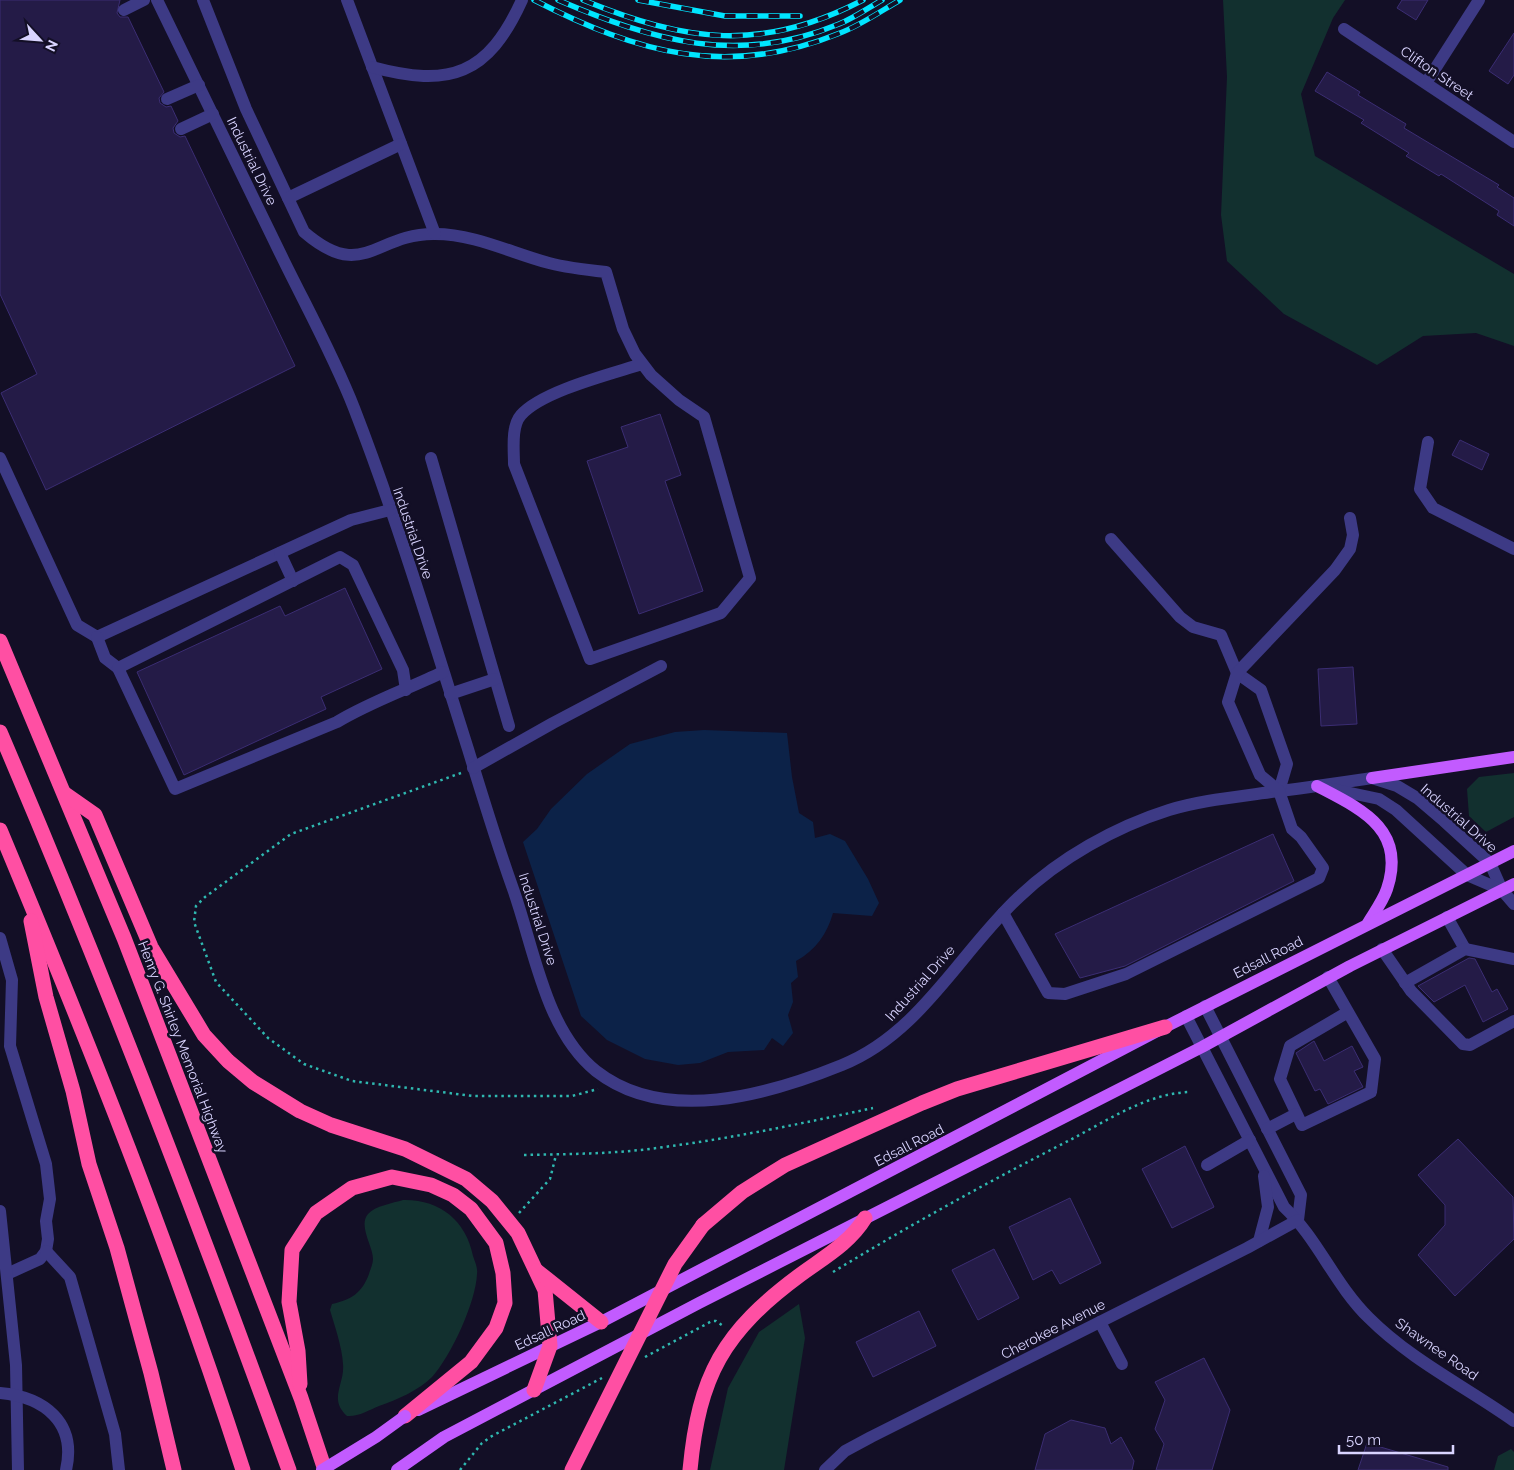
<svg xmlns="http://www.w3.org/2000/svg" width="1514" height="1470" font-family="Raleway,sans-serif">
<rect width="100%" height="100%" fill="#130f26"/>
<g fill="#12302f">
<path d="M1223 0H1345L1333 18 1301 94 1315 156 1514 274V346L1476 333 1423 336 1377 365 1284 314 1227 261 1221 215 1227 77Z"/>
<path d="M1514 773V817L1486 832 1469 816 1467 789 1479 777Z"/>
<path d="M403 1200C439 1199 466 1220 473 1256 475 1262 478 1268 477 1274 476 1302 451 1356 432 1377 419 1390 397 1400 379 1406 369 1410 358 1417 347 1416 328 1399 345 1384 343 1364 342 1347 335 1327 330 1310L332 1304C351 1300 362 1293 369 1274 370 1270 373 1264 373 1259 373 1246 358 1226 368 1214 375 1206 393 1203 403 1200Z"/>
<path d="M799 1304 805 1338 784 1470H710L728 1388 759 1332Z"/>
<path d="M1511 1449 1514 1452V1470H1494L1498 1456Z"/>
</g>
<path fill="#0c2248" d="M704 730 787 733 792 777 799 813 813 822 815 838 830 834 845 841 868 879 879 903 872 916 833 913C827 934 816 950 796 961L798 977 791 983 793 1002 788 1015 793 1033 783 1046 772 1038 764 1050 728 1052 700 1063 678 1065 645 1059 607 1040 593 1027 581 1016 523 842 537 829 551 809 587 774 630 744 675 732Z"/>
<g fill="#241b47" stroke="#3b2d73">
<path d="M0 0H120L117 13 120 17H128L164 92 159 98 160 103 166 107 171 106 178 121 173 128 174 133 180 137 185 136 295 366 46 490 1 393 37 374 0 294Z"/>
<path d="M1402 0H1428L1416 20 1397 8Z"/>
<path d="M1514 33V75L1508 84 1489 71Z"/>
<path d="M1327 72 1360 92 1358 95 1406 124 1404 128 1499 185 1497 187 1514 198V226L1497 215 1499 211 1441 174 1439 176 1406 156 1409 153 1361 123 1364 120 1315 91Z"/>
<path d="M660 414 681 475 665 481 703 591 639 614 587 461 628 447 621 427Z"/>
<path d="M1460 440 1489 454 1482 470 1452 455Z"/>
<path d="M345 588 382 669 321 697 326 709 184 775 137 672 280 606 285 616Z"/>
<path d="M1353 667 1357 724 1321 726 1318 669Z"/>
<path d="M1273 834 1294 881 1125 966 1080 978 1055 934Z"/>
<path d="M1469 958 1475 959 1492 992 1497 989 1508 1009 1483 1022 1465 985 1434 1002 1418 986Z"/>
<path d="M1314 1041 1324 1061 1352 1046 1363 1067 1354 1071 1363 1087 1328 1104 1320 1089 1315 1091 1296 1053Z"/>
<path d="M1458 1139 1513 1197 1514 1239 1455 1296 1418 1255 1445 1225V1205L1418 1175Z"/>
<path d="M1185 1146 1214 1207 1172 1228 1142 1169Z"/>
<path d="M1070 1198 1101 1263 1060 1284 1052 1270 1033 1280 1009 1227Z"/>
<path d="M994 1249 1019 1298 978 1320 952 1270Z"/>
<path d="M919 1311 936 1346 873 1377 856 1342Z"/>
<path d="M1204 1358 1230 1410 1212 1470H1156L1164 1444 1155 1429 1165 1400 1155 1382Z"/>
<path d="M1071 1420 1105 1428 1111 1444 1121 1437 1134 1461 1132 1470H1035L1045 1434Z"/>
<path d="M1367 1443 1448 1467V1470H1358Z"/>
</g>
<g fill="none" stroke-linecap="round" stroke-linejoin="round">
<g stroke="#2fb8b0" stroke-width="2.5" stroke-dasharray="2.5 4" stroke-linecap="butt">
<path d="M461 773 291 834 205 897 196 906 194 922 216 982 268 1038 304 1064 352 1081 473 1096H572L598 1089"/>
<path d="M524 1155C571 1154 617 1154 664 1147 734 1138 804 1123 873 1108"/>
<path d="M519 1213 550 1179 556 1155"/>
<path d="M833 1272C910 1225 988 1182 1068 1141 1105 1122 1147 1093 1190 1092"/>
<path d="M645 1357 712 1321H716L723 1326"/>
<path d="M460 1470 482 1443 492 1436 602 1378"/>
</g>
<g stroke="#3d3a85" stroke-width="12">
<path d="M157 0C199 86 241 173 283 259 307 308 334 357 354 408 397 519 432 635 468 749 482 795 496 841 512 886 534 946 544 1029 596 1071 665 1125 768 1095 842 1065 920 1034 960 952 1019 897 1060 858 1115 827 1169 810 1202 800 1237 797 1271 792 1305 788 1338 783 1372 778L1397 786 1417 798 1444 821 1490 863 1502 890 1514 904"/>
<path d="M203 0 246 109 304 232C363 283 375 233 435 234 475 234 511 253 549 263 568 268 587 270 606 272L623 329 635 354 651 375 679 400 704 417 750 578 721 613 590 659 514 464C514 450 511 426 521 415 542 391 611 374 642 364"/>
<path d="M347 0 435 234"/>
<path d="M124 10 144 0"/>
<path d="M1344 29 1514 142"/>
<path d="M372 67C450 88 488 75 522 0"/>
<path d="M1426 83 1479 0"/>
<path d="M167 99 199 85"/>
<path d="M181 129 213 114"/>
<path d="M288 198 401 144"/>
<path d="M1428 442 1420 489 1433 508 1514 549"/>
<path d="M0 458 77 625 97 637 351 520 390 510"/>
<path d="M431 458 509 726"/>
<path d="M1111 539 1180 617 1193 627 1221 635 1237 673 1261 690 1287 764 1279 791"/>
<path d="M280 553 293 581"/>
<path d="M97 637 105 658 118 668"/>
<path d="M406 690 403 670 353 565 340 557 118 668 175 789 337 722C370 702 408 689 443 672"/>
<path d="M450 694 495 679"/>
<path d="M473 768 553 723 661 666"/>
<path d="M1327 788 1379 799 1396 810 1467 875 1502 890"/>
<path d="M1003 913 1048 993 1065 994 1126 974 1319 878 1323 868 1301 837 1292 829 1279 791 1260 775 1228 702 1237 673 1335 570 1350 549 1353 535 1350 518"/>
<path d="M1447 917 1465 949"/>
<path d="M0 938 12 980 10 1046 46 1164 50 1199 46 1221 48 1239 46 1251 40 1259 7 1274"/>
<path d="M1382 949 1411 991 1463 1044 1470 1045 1514 1021"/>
<path d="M1328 977 1375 1059 1371 1092 1302 1125 1280 1079 1290 1046 1348 1012"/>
<path d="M1405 983 1465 949 1514 959"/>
<path d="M1205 1006 1301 1195 1298 1220"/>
<path d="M1186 1016 1284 1207C1318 1239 1335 1285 1369 1318 1411 1360 1466 1387 1514 1421"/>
<path d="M1267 1129 1296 1114"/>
<path d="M1207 1165 1250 1140"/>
<path d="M0 1211 16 1365 18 1470"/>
<path d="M1259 1241 1268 1207 1264 1176"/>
<path d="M46 1251 70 1277 115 1434 119 1470"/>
<path d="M1100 1322 1122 1364"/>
<path d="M0 1393C44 1397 77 1422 66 1470"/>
<path d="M825 1470 845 1451 871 1437 1247 1248 1298 1220"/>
</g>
<g stroke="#c25bff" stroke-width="12">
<path d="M1372 778 1514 757"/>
<path d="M1317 786C1361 809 1407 829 1387 889 1383 901 1374 913 1368 923"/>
<path d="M418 1410 603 1321 1165 1027 1514 851"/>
<path d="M397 1470 444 1437 699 1303 1202 1047 1350 966 1514 884"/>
</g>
<g stroke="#ff4fa3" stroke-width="15">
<path d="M0 641 124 938 301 1398 325 1470"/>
<path d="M0 732C104 975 199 1222 289 1470"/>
<path d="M65 794 95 815 151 947 204 1035 228 1061 253 1082 300 1111 331 1125 405 1149 466 1179 492 1201 518 1233 545 1290 550 1346 534 1390"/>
<path d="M0 830C88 1041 173 1253 243 1470"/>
<path d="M31 921 46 997 73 1091 89 1164 117 1248 151 1373 174 1470"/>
<path d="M703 1225 742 1192 785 1165 922 1103 957 1089 1165 1027"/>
<path d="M537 1271 601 1322"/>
<path d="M300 1384 298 1351 289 1302 292 1250 316 1213 352 1188 392 1177 431 1185 453 1195 471 1209 496 1243 503 1273 505 1303 496 1328 471 1362 405 1416"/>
<path d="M690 1470C699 1375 723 1332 800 1275 823 1258 850 1243 865 1218"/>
</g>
<g stroke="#00e5ff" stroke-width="5.5">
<g id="rail">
<path d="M534 0C638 53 727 79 840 33 861 25 881 11 900 0"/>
<path d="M558 0C654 41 738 66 839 24 854 18 868 8 882 0"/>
<path d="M583 0C686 42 761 53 863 0"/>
<path d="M638 0 725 16H800"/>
</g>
</g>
<use href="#rail" stroke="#130f26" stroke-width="4" stroke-dasharray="11" stroke-linecap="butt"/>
<path stroke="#c25bff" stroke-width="12" d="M322 1470 376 1437 405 1416"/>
<path stroke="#ff4fa3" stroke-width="15" d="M572 1470 675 1264 703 1225"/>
</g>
<g text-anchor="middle" stroke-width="5" stroke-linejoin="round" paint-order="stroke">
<g font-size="14" fill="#d9d4ff" stroke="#130f26">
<text transform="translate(1437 73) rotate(34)" y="5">Clifton Street</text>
<text transform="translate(252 161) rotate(64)" y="5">Industrial Drive</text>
<text transform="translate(413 533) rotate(71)" y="5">Industrial Drive</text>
<text transform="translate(1459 818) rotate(41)" y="5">Industrial Drive</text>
<text transform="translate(538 919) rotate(72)" y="5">Industrial Drive</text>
<text transform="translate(1268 957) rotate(-27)" y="5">Edsall Road</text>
<text transform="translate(920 983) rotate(-48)" y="5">Industrial Drive</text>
<text transform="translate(183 1047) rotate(69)" y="5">Henry G. Shirley Memorial Highway</text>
<text transform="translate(909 1145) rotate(-27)" y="5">Edsall Road</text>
<text transform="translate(1053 1329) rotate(-27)" y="5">Cherokee Avenue</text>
<text transform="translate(550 1330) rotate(-25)" y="5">Edsall Road</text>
<text transform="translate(1437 1349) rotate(35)" y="5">Shawnee Road</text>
</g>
</g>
<g transform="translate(40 40) rotate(116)" stroke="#130f26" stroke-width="4" paint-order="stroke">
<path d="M0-4L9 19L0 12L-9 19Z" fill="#d9d4ff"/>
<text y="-8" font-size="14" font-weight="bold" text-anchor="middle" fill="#d9d4ff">N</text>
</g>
<path d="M1339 1445v8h114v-8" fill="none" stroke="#d9d4ff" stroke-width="2.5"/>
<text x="1346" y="1445" font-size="15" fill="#d9d4ff" stroke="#130f26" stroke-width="4" paint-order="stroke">50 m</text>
</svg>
